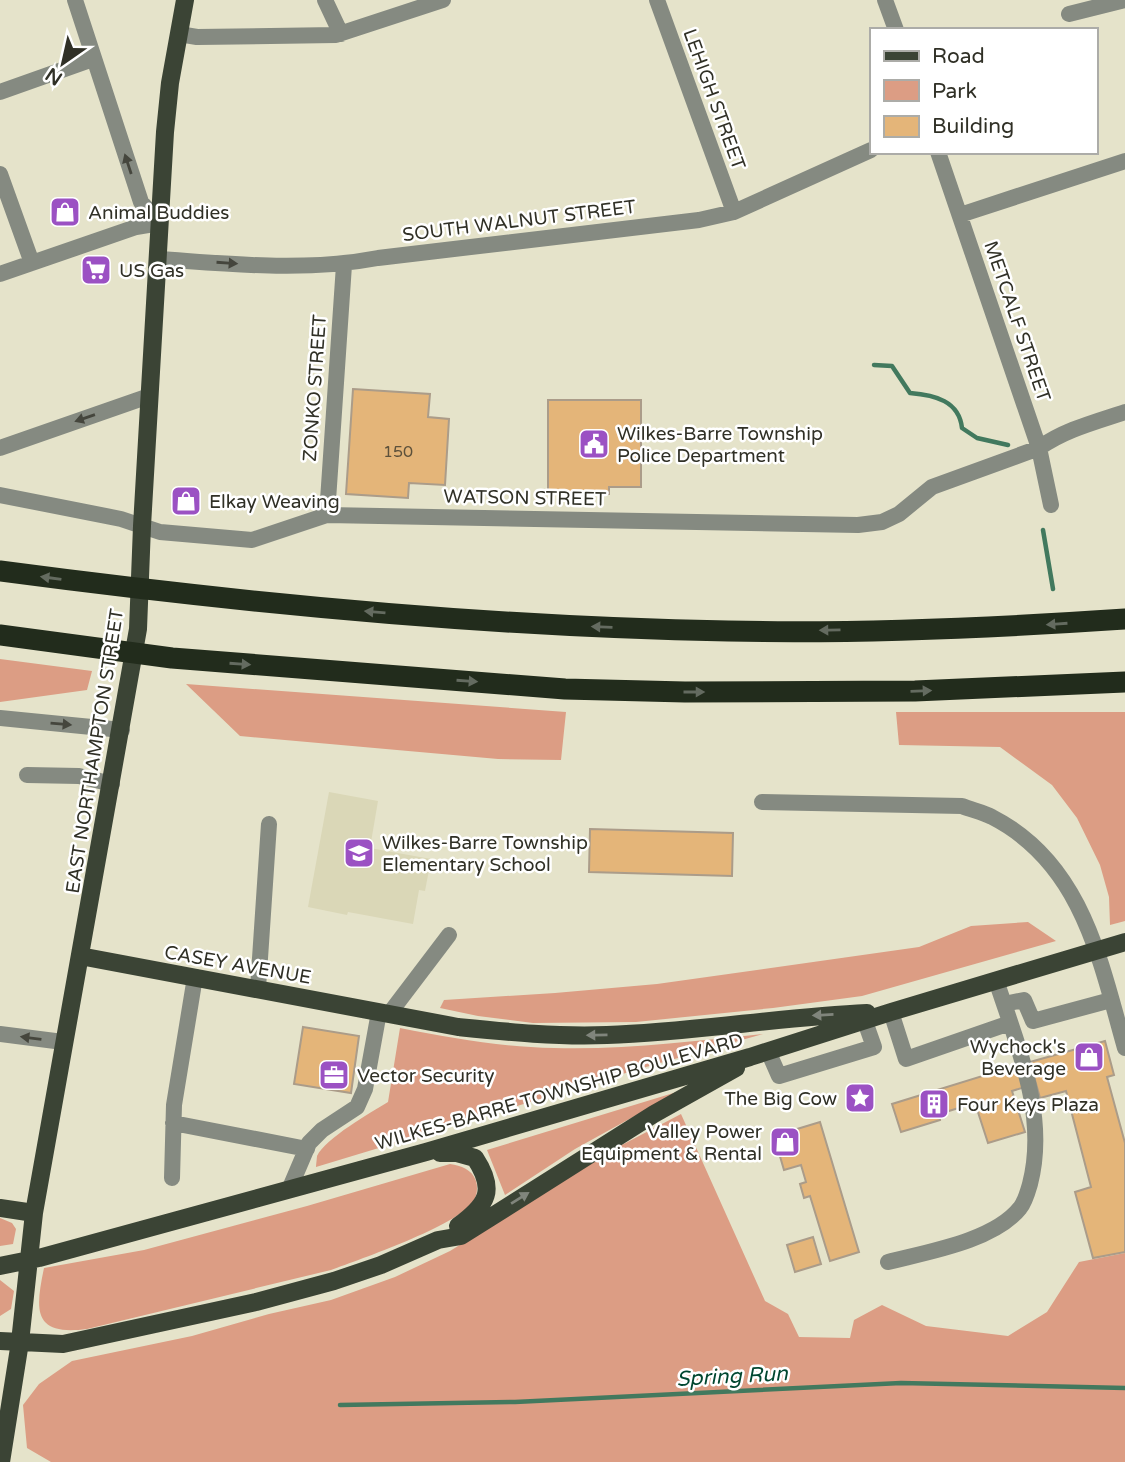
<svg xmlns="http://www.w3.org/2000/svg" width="1125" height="1462" font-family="'Varela Round',sans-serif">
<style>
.built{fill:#dad7b7}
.green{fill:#dc9d84}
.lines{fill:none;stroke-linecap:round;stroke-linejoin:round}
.stream{stroke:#42795e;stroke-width:4.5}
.building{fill:#e4b579;stroke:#ab9c89;stroke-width:2}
.minor{stroke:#858a81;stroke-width:16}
.major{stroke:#3b4435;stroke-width:18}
.highway{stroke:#222c1c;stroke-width:21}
.oneway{fill:#45463d}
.oneway2{fill:#646b60}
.oneway3{fill:#80857c}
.labels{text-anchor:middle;stroke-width:5;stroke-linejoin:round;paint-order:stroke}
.number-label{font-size:16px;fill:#5d513b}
.street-label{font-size:19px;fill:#303026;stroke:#fff}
.poi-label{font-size:19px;fill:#303026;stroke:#fff;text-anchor:start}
.water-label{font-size:21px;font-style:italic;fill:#014730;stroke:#fff}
</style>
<rect width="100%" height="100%" fill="#e5e3ca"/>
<path class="built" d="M329 792 378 801 370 848 431 859 425 891 419 890 413 924 348 912 347 915 308 907Z"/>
<path class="green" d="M0 659 92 671 87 690 0 702Z
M186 684 566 712 561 760 498 759 240 736Z
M896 712H1125V921L1110 925 1109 897 1100 865 1077 818 1052 785 1000 747 899 745Z
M1028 922 1056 941 862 996 773 1008 636 1022 533 1023 478 1016 440 1008 444 1000 555 993 657 984 919 947 971 926Z
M400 1028C451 1038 502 1047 554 1048 624 1050 694 1041 763 1034L639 1069 316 1167C316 1166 317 1157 317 1156 326 1138 370 1113 388 1102Z
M680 1091 575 1149 505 1195 487 1150Z
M681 1114 765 1301 788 1314 799 1337 850 1338 854 1320 882 1305 926 1326 1008 1336 1047 1312 1079 1262 1125 1253V1462H51L27 1448 23 1405 39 1384 72 1361 192 1336 269 1314 331 1300 395 1277 450 1251 618 1147Z
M450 1164C461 1166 472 1169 476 1181 478 1188 477 1196 473 1202 456 1226 361 1259 331 1270L87 1329C33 1336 35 1311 44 1268L144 1250 307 1206Z
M0 1218 12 1223 16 1229 13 1244 0 1246Z
M0 1280 14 1291 11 1309 0 1316Z"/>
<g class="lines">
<path class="stream" d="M874 365 892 366 910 393C935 395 959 401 962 428L977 438 1008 445
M1043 530 1053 589
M340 1405 515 1402 901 1383 1125 1388"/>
</g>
<path class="building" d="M353 389 430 394 428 417 449 419 445 485 409 483 408 498 346 494Z
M548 400H641V487H609V494H548Z
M590 829 733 833 732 876 589 872Z
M303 1027 359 1036 351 1093 294 1084Z
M1105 1041 1114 1075 1107 1077 1125 1143V1252L1093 1258 1075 1192 1091 1187 1066 1091 1040 1098 1030 1062Z
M1018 1065 1025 1087 1012 1091 1025 1132 988 1143 975 1103 939 1114 940 1120 901 1132 892 1104Z
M820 1122 859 1252 830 1261 810 1196 804 1198 800 1184 806 1182 801 1165 784 1170 774 1136Z
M813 1237 821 1264 795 1272 787 1245Z"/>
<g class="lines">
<path class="minor" d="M75 0 141 202 160 223
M325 0 341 34
M657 0 734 212
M885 0 896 30
M1069 14 1125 0
M179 34 197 37 336 35 443 0
M0 92 93 59
M938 152 1039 448 1051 505
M0 174 32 263
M960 215 1125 161
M159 259C233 264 305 272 378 258L699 220 734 212 871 150
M0 274 136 227 160 223
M0 448 149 396
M0 495 121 519 160 532 252 540 327 515 858 525 882 522 899 514 932 487 1039 448C1064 430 1095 422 1125 412
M327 515 344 265
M0 718 122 730
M27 775 79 776 112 784
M762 802 962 806C972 810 983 812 992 817 1082 863 1100 960 1125 1048
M258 988 269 824
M1004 1004 1024 1000 1033 1021 1111 1000
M891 1012 906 1059 1010 1023
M389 1014 449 935
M0 1034 63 1042
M768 1051 779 1076 874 1047 862 1013
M173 1123 307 1149
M172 1178 174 1105 195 977
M289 1190 309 1143 322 1130 357 1107 365 1089 379 1012
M888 1262C927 1252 994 1241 1020 1208 1025 1202 1028 1191 1030 1184 1048 1115 1017 1045 996 980"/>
<path class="major" d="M80 956 458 1027C508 1032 557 1037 607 1035 694 1032 780 1017 867 1013
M440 1153H457L475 1158C496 1190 488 1204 458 1226
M0 1208 34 1213
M0 1266 39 1258 426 1152 750 1057 891 1012 1125 942
M0 1341 63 1344 256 1302 334 1281 381 1265 438 1240 461 1236 654 1114 736 1068
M1 1462 20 1342 34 1213 138 629 142 526 165 132 170 83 185 0"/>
<path class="highway" d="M0 571C241 603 485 627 728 631 861 634 993 628 1125 619
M0 635 172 658 565 689 685 692 915 691 1125 682"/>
</g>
<defs><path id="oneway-solid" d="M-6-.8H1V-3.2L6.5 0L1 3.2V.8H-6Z" transform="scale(1.75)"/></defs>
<g class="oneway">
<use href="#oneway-solid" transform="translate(128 164) rotate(-108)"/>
<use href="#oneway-solid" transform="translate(227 263) rotate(4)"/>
<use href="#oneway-solid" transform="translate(85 418) rotate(161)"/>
<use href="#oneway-solid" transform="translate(61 724) rotate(5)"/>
<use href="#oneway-solid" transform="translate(31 1038) rotate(-173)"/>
</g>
<g class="oneway2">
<use href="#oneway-solid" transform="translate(51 578) rotate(-172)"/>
<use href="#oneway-solid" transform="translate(375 612) rotate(-175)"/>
<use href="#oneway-solid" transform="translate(1057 624) rotate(176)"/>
<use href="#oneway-solid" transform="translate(602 627) rotate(-178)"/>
<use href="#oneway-solid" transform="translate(830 630) rotate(179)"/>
<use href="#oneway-solid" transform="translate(240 664) rotate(4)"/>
<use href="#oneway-solid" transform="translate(467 681) rotate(4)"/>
<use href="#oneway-solid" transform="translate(921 691) rotate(-2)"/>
<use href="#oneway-solid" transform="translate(694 692)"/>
</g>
<g class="oneway3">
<use href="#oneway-solid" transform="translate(823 1015) rotate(177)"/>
<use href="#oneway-solid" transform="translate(597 1035) rotate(179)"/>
<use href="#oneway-solid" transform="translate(520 1198) rotate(-32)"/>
</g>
<defs>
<g id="shop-square" transform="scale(1.575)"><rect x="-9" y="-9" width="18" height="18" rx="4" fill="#9b51c3" stroke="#fff"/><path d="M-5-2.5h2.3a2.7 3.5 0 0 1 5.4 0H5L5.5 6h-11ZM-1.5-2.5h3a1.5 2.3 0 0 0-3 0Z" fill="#fff"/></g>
<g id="supermarket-square" transform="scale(1.575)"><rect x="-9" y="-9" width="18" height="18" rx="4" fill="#9b51c3" stroke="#fff"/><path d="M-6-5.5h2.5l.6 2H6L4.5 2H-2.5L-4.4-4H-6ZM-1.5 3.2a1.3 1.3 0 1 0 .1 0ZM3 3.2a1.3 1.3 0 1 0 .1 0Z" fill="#fff"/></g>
<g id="civic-square" transform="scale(1.575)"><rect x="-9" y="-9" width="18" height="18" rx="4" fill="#9b51c3" stroke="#fff"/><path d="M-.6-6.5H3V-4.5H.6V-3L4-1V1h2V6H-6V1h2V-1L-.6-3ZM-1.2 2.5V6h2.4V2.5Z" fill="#fff"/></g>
<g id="school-square" transform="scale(1.575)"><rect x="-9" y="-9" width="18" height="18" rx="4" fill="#9b51c3" stroke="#fff"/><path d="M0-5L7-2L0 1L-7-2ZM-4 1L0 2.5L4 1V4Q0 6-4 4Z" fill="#fff"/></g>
<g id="office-square" transform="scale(1.575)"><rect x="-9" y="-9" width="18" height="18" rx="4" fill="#9b51c3" stroke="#fff"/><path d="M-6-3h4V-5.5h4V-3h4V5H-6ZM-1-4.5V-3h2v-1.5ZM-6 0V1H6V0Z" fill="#fff"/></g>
<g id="sight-square" transform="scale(1.575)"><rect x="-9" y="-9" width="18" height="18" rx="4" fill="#9b51c3" stroke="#fff"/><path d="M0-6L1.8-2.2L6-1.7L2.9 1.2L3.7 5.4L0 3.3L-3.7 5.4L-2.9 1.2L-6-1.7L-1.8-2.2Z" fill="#fff"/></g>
<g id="building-square" transform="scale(1.575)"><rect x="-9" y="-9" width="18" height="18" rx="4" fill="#9b51c3" stroke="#fff"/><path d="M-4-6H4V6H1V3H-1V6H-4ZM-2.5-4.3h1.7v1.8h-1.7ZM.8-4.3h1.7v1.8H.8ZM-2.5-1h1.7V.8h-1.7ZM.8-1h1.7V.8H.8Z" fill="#fff"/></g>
</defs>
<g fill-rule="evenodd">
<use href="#shop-square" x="65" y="212"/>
<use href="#supermarket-square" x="96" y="270"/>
<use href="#civic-square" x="594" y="444"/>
<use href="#shop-square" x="186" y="501"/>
<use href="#school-square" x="359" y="853"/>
<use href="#shop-square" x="1089" y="1057"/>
<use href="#office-square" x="334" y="1075"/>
<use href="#sight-square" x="860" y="1098"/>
<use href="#building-square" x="934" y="1104"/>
<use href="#shop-square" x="785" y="1142"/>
</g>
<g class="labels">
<g class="number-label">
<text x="398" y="457">150</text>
</g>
<g class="street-label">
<text transform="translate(715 99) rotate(70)" y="7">LEHIGH STREET</text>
<text transform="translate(519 220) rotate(-7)" y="7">SOUTH WALNUT STREET</text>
<text transform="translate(1018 321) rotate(71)" y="7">METCALF STREET</text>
<text transform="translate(314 388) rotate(-86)" y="7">ZONKO STREET</text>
<text transform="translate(525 497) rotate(1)" y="7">WATSON STREET</text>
<text transform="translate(94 751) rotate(-81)" y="7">EAST NORTHAMPTON STREET</text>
<text transform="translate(238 964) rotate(10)" y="7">CASEY AVENUE</text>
<text transform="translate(559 1091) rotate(-16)" y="7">WILKES-BARRE TOWNSHIP BOULEVARD</text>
</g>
<g class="poi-label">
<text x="88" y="219">Animal Buddies</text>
<text x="119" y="277">US Gas</text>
<text x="617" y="440">Wilkes-Barre Township<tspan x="617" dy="22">Police Department</tspan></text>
<text x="209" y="508">Elkay Weaving</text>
<text x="382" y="849">Wilkes-Barre Township<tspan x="382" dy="22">Elementary School</tspan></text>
<text x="1066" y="1053" text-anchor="end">Wychock's<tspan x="1066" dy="22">Beverage</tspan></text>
<text x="357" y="1082">Vector Security</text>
<text x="837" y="1105" text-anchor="end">The Big Cow</text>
<text x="957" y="1111">Four Keys Plaza</text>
<text x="762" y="1138" text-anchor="end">Valley Power<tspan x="762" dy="22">Equipment &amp; Rental</tspan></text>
</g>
<g class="water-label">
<text transform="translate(732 1376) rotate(-3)" y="7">Spring Run</text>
</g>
</g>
<rect x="870" y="28" width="228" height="126" fill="#ffffff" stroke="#acaca8" stroke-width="2"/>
<rect x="884" y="51" width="35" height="10" fill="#3b4435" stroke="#acaca8" stroke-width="2"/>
<text x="932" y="63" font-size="21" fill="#303026">Road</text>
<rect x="884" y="80" width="35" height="21" fill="#dc9d84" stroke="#acaca8" stroke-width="2"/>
<text x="932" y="98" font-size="21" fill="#303026">Park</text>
<rect x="884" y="116" width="35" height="21" fill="#e4b579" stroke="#acaca8" stroke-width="2"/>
<text x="932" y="133" font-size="21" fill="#303026">Building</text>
<g transform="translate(63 63) rotate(214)" stroke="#ffffff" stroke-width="5" paint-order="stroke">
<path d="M0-5L12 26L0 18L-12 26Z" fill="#303026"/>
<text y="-10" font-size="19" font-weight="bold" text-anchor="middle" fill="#303026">N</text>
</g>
</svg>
